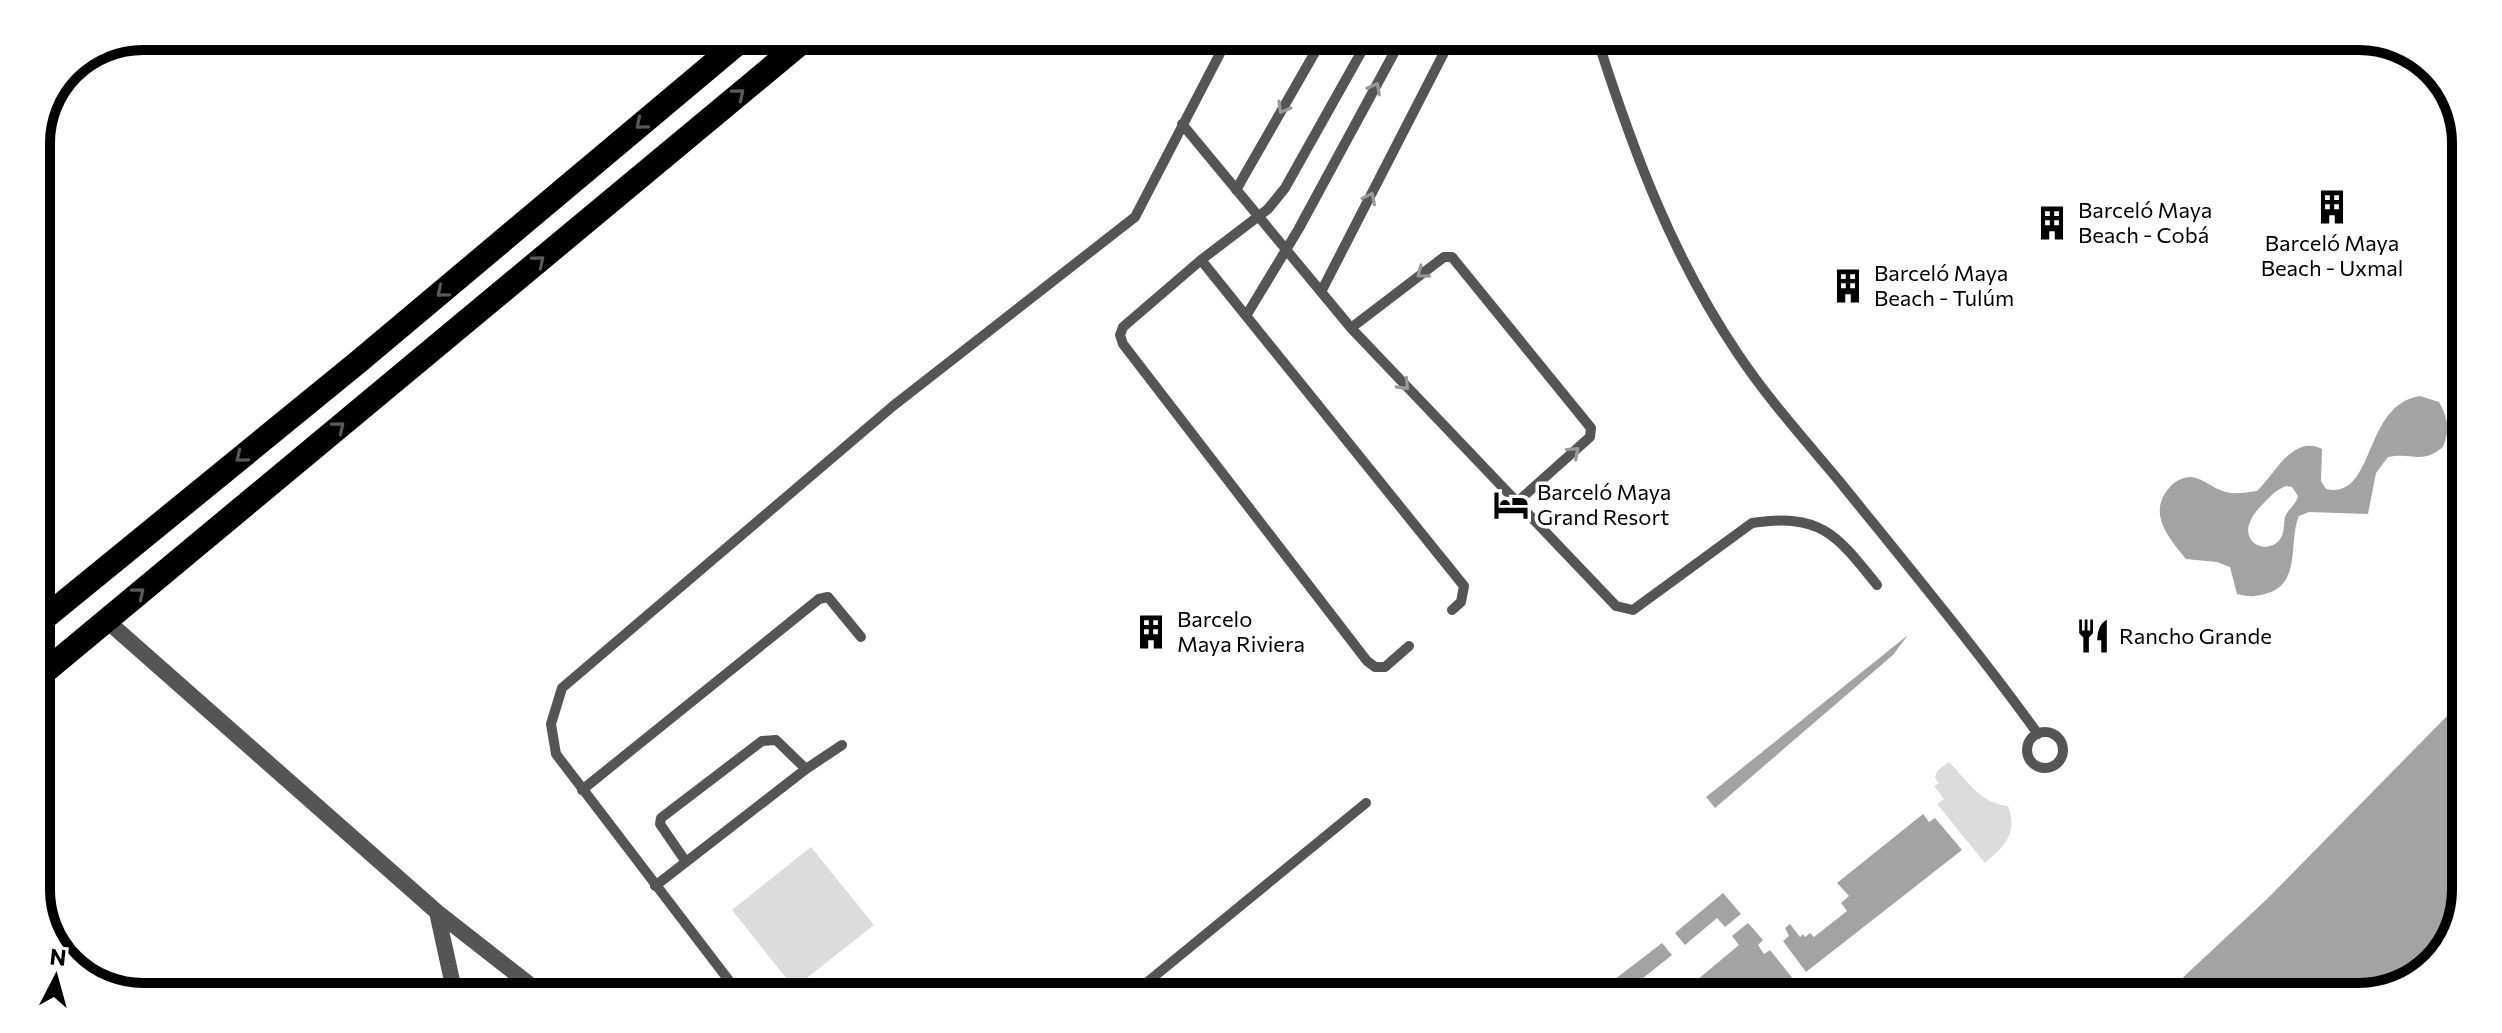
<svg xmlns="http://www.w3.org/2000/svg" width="2502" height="1033" font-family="Commissioner,sans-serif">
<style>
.green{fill:#dcdcdc}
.water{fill:#a3a3a3;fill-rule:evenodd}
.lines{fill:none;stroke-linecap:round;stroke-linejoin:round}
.lane{stroke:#555;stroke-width:10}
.street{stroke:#555;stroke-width:16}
.highway{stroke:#000;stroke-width:24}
.oneway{stroke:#999}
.oneway2{stroke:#595959}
.labels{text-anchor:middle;stroke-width:7;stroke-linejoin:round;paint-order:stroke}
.poi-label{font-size:22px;fill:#000;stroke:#fff;text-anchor:start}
.rim{fill:none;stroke:#000;stroke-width:10}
</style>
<rect width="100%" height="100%" fill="#fff"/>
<path class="green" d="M1949 762C1967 780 1979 803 2008 806 2018 833 2005 846 1985 863L1937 804 1944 799 1934 786 1939 783 1935 778 1937 771Z
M811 847 874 925 794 988 732 910Z"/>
<path class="water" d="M2420 396 2439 402C2448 418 2450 429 2443 447 2421 465 2412 452 2388 457L2376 473 2368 514 2309 512 2299 516C2288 541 2302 582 2268 593 2256 597 2249 597 2237 594L2230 567 2217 562 2186 559C2169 538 2147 514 2169 488 2175 481 2182 477 2191 477 2205 479 2213 489 2226 492 2236 495 2247 492 2257 491 2275 474 2293 434 2322 449L2321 481 2326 489C2376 500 2362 405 2420 396ZM2286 486 2292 487 2298 496C2296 505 2288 509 2285 517 2284 523 2284 531 2282 536 2270 560 2227 541 2261 506 2269 498 2275 490 2286 486Z
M1908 635 1893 655 1715 808 1706 797Z
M2460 706 2458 930 2419 979 2359 997 2163 996 2266 900 2450 713Z
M1923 814 1929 822 1935 818 1962 850 1806 972 1783 941 1789 936 1785 928 1790 924 1800 937 1803 934 1805 937 1810 933 1814 937 1847 911 1841 903 1849 896 1837 883Z
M1723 893 1741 914 1725 927 1717 918 1685 945 1675 933Z
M1748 923 1763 940 1758 945 1764 954 1770 950 1794 980 1777 995H1679L1739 945 1732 936Z
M1662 943 1672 955 1638 982 1647 993 1620 994 1610 983Z"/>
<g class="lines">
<path class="lane" d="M1598 41C1633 151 1673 258 1738 354 1768 399 1805 440 1840 482 1907 565 1975 647 2038 734
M1182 124 1351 328 1616 606 1633 610 1752 523C1821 513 1836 534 1877 585
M1236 190 1322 40
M1201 260 1268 209 1285 188 1368 40
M1321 292 1450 41
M1246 316 1298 230 1401 40
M1351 328 1444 257H1452L1591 428 1590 437 1516 503
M1409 646 1385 667H1375L1367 661 1123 344 1120 335 1123 327 1201 260 1464 586 1461 602 1452 610
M2027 750a18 18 0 1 1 36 0a18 18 0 1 1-36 0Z
M582 790 819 599 828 597 861 637
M686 862 660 824 661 818 762 741 776 740 806 769
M655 886 806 769 842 745
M737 991 556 754 551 724 562 688 893 406 1135 217 1227 40
M1134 993 1366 803"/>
<path class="street" d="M106 620 437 912 538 991
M437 912 454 990"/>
<path class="highway" d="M36 625 357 363 744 38
M36 679 807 38"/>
</g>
<defs><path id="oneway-chevron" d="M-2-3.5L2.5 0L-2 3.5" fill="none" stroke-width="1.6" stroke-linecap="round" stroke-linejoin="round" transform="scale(2)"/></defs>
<g class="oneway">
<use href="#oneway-chevron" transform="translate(1375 88) rotate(-62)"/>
<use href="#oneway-chevron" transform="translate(1283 108) rotate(120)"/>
<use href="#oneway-chevron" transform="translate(1370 198) rotate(-63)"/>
<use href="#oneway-chevron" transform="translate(1422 273) rotate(143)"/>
<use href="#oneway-chevron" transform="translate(1404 385) rotate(47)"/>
<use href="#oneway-chevron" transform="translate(1574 452) rotate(-42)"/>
</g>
<g class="oneway2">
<use href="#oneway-chevron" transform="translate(739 94) rotate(-40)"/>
<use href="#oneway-chevron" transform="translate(641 124) rotate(140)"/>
<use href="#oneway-chevron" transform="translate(539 261) rotate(-40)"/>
<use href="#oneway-chevron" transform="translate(442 292) rotate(140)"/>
<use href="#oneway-chevron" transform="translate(339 427) rotate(-40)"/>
<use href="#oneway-chevron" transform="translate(241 457) rotate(141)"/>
<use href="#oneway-chevron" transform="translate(139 593) rotate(-40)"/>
</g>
<defs>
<g id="building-bare" transform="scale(2.76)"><path d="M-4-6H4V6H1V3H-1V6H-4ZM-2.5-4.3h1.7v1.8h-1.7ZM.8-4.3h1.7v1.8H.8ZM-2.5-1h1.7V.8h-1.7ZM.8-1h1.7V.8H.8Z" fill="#000" stroke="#fff" stroke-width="2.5" paint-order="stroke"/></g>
<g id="hotel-bare" transform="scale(2.76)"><path d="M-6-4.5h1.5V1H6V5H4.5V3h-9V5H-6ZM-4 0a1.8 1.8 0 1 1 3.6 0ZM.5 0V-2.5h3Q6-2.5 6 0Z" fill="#000" stroke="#fff" stroke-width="2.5" paint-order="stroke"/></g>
<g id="restaurant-bare" transform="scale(2.76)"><path d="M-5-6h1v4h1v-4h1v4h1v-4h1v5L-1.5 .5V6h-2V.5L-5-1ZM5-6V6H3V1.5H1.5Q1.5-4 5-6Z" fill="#000" stroke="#fff" stroke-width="2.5" paint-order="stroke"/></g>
</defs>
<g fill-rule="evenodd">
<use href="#building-bare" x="2332" y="207"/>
<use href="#building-bare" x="2052" y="223"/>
<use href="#building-bare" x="1848" y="286"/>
<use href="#hotel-bare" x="1511" y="505"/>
<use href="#building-bare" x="1151" y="632"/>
<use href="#restaurant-bare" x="2093" y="636"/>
</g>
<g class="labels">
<g class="poi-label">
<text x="2078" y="218">Barceló Maya<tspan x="2078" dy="25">Beach - Cobá</tspan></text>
<text x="2332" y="251" text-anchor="middle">Barceló Maya<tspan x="2332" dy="25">Beach - Uxmal</tspan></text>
<text x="1874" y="281">Barceló Maya<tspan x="1874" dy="25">Beach - Tulúm</tspan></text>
<text x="1537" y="500">Barceló Maya<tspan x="1537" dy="25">Grand Resort</tspan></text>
<text x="1177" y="627">Barcelo<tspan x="1177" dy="25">Maya Riviera</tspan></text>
<text x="2119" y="644">Rancho Grande</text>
</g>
</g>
<path d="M0 0H2502V1033H0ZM143 50H2359A93 93 0 0 1 2452 143V890A93 93 0 0 1 2359 983H143A93 93 0 0 1 50 890V143A93 93 0 0 1 143 50Z" fill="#fff" fill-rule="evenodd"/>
<path class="rim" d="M143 50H2359A93 93 0 0 1 2452 143V890A93 93 0 0 1 2359 983H143A93 93 0 0 1 50 890V143A93 93 0 0 1 143 50Z"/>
<g transform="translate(56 977) rotate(6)" stroke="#ffffff" stroke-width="6" paint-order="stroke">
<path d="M0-6L14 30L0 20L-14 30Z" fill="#000000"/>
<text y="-12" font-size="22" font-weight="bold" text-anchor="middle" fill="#000000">N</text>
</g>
</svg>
